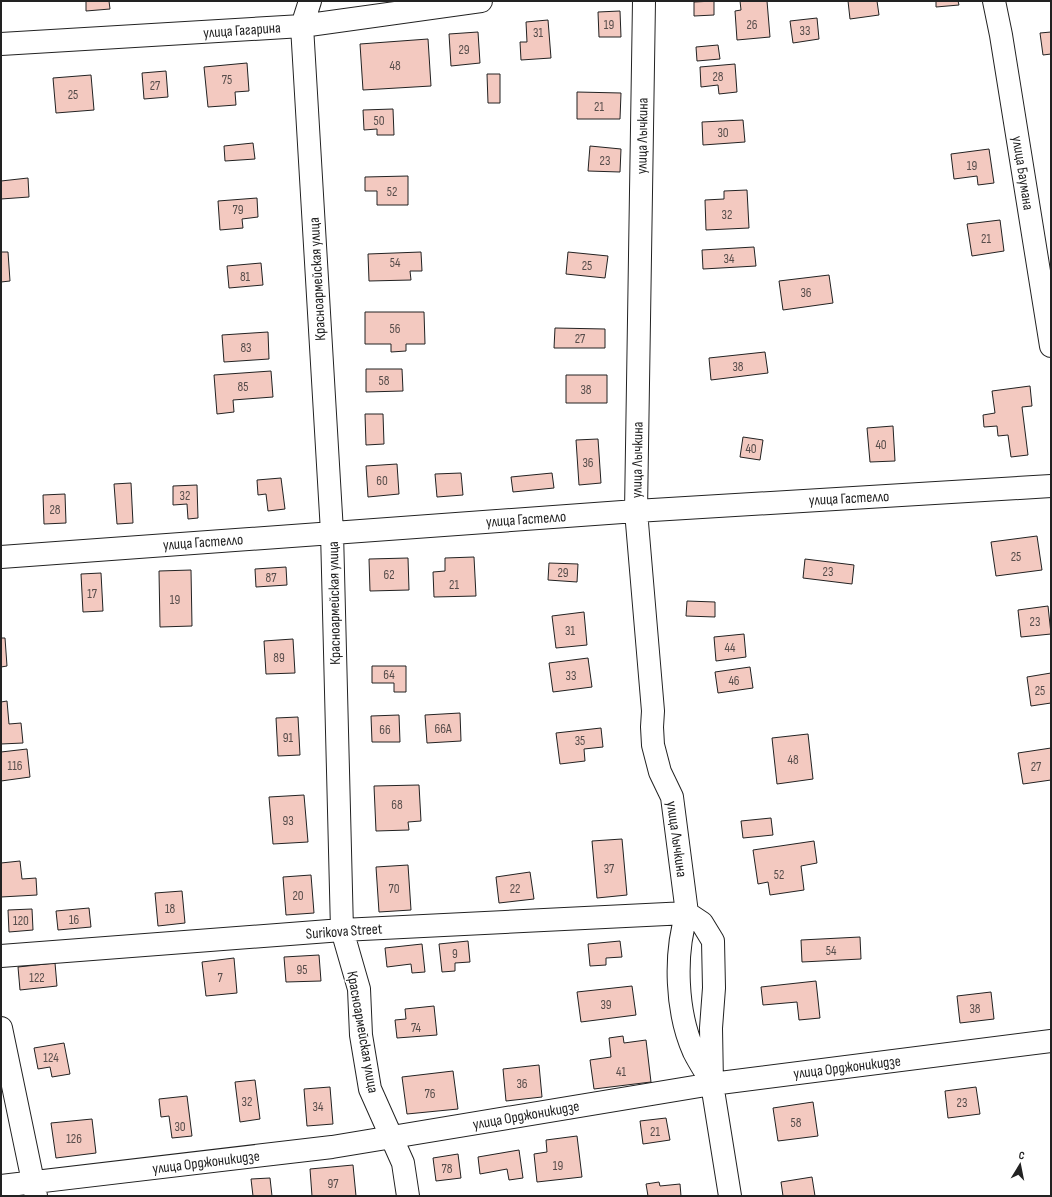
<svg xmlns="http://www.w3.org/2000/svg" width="1052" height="1197" font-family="'Sofia Sans Condensed',sans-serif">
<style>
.building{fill:#f3c9c0;stroke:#222}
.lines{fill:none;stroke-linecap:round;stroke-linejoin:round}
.minor-casing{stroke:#222;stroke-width:24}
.minor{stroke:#fff;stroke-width:22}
.labels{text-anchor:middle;stroke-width:3;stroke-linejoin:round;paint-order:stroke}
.number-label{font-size:13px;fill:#564c4a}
.street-label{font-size:15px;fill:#222;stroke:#fff}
</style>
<rect width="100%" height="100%" fill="#fff"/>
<path class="building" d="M86 1H109L110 9 86 11Z
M714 1V15L694 16V2Z
M740 1H767L770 37 737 40 735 11 741 10Z
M848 1H877L879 15 850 19Z
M936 1H958L959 5 936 7Z
M620 11 621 37H599L598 12Z
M817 18 819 39 793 43 790 21Z
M548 20 551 58 521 60 520 42H527L526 22Z
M478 32 480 63 451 66 449 34Z
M1051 32V54L1043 55 1040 33Z
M428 39 431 86 363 90 360 44Z
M718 45 720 59 697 61 696 47Z
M247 63 249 91 235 92 236 105 208 107 204 67Z
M735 64 737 92 719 94 718 85 701 87 700 67Z
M166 71 168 97 144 99 142 73Z
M487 74H500V103H488Z
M91 75 94 110 56 113 53 78Z
M577 92 621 93 620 119H577Z
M393 109 394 135H377V129L364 130 363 110Z
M743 120 745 142 703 145 702 122Z
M253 143 255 159 225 161 224 146Z
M590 146 621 149 620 172 588 171Z
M989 149 994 183 978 185 977 176 954 179 951 154Z
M408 176V205H377V191H365V177Z
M28 178 29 197 1 199V181Z
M747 190 749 228 706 230 705 200 724 199V191Z
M257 198 258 217 242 219 243 228 220 230 218 201Z
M1000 220 1004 251 972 256 967 224Z
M754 247 756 266 703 269 702 250Z
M1 252H8L10 281 1 282Z
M421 252 422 271H410L411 280 369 281 368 254Z
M568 252 608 256 605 278 566 274Z
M261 263 263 285 229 288 227 266Z
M829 275 833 303 783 310 779 281Z
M365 312H424L425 344H406V351L391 352V344H365Z
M555 328 605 329V348H554Z
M268 332 269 359 224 362 222 335Z
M765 352 768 373 711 380 709 358Z
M366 369H402L403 391 366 392Z
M271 371 273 397 233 400 234 412 217 414 214 375Z
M566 375H607V403H566Z
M1030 386 1032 406 1022 407 1028 455 1011 457 1008 435 998 436 997 426 984 427 983 415 995 413 992 391Z
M365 414H383L384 444 366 445Z
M893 426 895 461 870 462 867 428Z
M743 437 763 440 760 460 740 457Z
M598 439 601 483 579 485 576 440Z
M397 464 399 494 368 497 366 466Z
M461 473 463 495 437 497 435 474Z
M552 473 554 488 513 492 511 477Z
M281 478 285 509 268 511 266 494 258 495 257 480Z
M131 483 133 523 117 524 114 484Z
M197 485 198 518 188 519 187 504 173 505V486Z
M65 494 66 523 44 524 43 495Z
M1037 536 1042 570 996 576 991 542Z
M474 557 476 596 434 597 433 572 445 571V558Z
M408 558 409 590 370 591 369 559Z
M805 559 854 565 852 584 803 578Z
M549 563 578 564 577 582 548 580Z
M286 567 287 585 256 587 255 569Z
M191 570 192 626 160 627 159 571Z
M101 573 103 611 83 612 81 574Z
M687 601 715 602V617L686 616Z
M1048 606 1051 634 1021 637 1018 610Z
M584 612 587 645 556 648 552 616Z
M744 634 746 657 716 661 714 637Z
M1 638H5L7 666 1 667Z
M293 639 295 673 266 674 264 641Z
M588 658 592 687 553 692 549 663Z
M372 666H406V692H394V683H372Z
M750 667 753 688 718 693 715 672Z
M1051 673V703L1031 706 1027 677Z
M7 701 9 724 21 723 23 743 1 744V702Z
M460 713 461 741 427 743 425 715Z
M399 715 400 742H372L371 716Z
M298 717 300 755 278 756 276 718Z
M601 728 603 747 584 749 585 761 560 764 556 733Z
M808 734 813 779 777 784 772 738Z
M1051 748V780L1023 784 1018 753Z
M27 749 30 777 1 781V752Z
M419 785 421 821 408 822 409 830 376 831 374 786Z
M304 795 308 842 273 844 269 797Z
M771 818 773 835 743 838 741 821Z
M622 839 627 895 597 898 592 841Z
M814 841 817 863 801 866 804 890 770 895 768 882 758 884 753 850Z
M20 861 22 879 36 878 37 895 1 897V863Z
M408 865 411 910 379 912 376 867Z
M530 872 534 899 499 903 496 877Z
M311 875 314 913 286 915 283 877Z
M182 891 185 923 158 926 155 893Z
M89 908 91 927 58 930 56 911Z
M32 909 33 930 9 932 8 910Z
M860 937 861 959 802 962 801 940Z
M468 941 470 962 455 963V971L442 972 439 944Z
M620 941 622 957 606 958V965L590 966 588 944Z
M422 944 425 972 412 973 411 964 387 967 385 948Z
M319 955 321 981 286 982 284 957Z
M234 958 237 993 206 996 202 962Z
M55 963 57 986 20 990 18 967Z
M816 981 820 1018 799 1020 797 1002 763 1005 761 987Z
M632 986 636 1015 581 1022 577 992Z
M991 992 994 1019 960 1023 957 996Z
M434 1006 437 1035 397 1038 395 1020 406 1019 405 1009Z
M623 1036 624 1043 646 1040 651 1082 594 1089 590 1060 611 1057 609 1038Z
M64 1043 70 1074 52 1077 50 1067 38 1069 34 1048Z
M539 1065 542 1097 506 1101 503 1069Z
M453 1071 458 1109 407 1114 402 1077Z
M255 1080 260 1119 240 1122 235 1082Z
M330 1087 333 1124 307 1126 304 1089Z
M976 1087 980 1114 948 1118 945 1091Z
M187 1096 192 1136 172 1138 169 1116 161 1117 159 1099Z
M813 1102 818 1136 778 1141 773 1108Z
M666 1118 670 1140 643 1144 640 1121Z
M92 1119 96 1153 56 1158 51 1123Z
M577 1136 582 1177 537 1182 534 1154 547 1152 546 1140Z
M519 1150 523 1178 509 1180 507 1169 480 1174 478 1157Z
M458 1154 461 1178 436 1181 433 1158Z
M353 1165 356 1196H312L310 1169Z
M812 1177 815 1196H783L781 1182Z
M270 1178 272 1196H253L251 1179Z
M659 1182 660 1186 680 1184 681 1196H648L646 1184Z"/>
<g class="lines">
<g class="minor-casing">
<path id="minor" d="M310 1 302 26 332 532 342 930 359 989 361 1035 370 1089 403 1163 408 1196
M644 1 636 511 653 711 652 727 653 745 660 772 672 797 687 913 702 923 713 941 714 988 711 1028 712 1084 730 1196
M994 1 1001 35 1051 346
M1 44 302 26 481 1
M1 557 636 511 1051 486
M1 956 342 930 687 913C674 954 676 1012 694 1052 699 1062 705 1071 711 1081
M1 1028 36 1196
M1 1186 332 1147 712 1084 1051 1041"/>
</g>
<use href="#minor" class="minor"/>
</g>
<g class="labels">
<g class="number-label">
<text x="609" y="29">19</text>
<text x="752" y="29">26</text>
<text x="805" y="35">33</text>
<text x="538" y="37">31</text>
<text x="464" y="54">29</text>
<text x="395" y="70">48</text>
<text x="718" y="81">28</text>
<text x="227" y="84">75</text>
<text x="155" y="90">27</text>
<text x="73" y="99">25</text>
<text x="599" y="111">21</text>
<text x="379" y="125">50</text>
<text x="723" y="137">30</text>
<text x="605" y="165">23</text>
<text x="972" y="170">19</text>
<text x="392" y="196">52</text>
<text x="238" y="214">79</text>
<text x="727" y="219">32</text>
<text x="986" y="243">21</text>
<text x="729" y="263">34</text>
<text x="395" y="267">54</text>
<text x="587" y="270">25</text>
<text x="245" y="281">81</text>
<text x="806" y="297">36</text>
<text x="395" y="333">56</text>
<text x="580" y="343">27</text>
<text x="246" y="352">83</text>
<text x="738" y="371">38</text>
<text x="384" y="385">58</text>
<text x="243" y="391">85</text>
<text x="586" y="394">38</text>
<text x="881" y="449">40</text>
<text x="751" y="453">40</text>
<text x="588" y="467">36</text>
<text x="382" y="485">60</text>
<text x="185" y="500">32</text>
<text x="55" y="514">28</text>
<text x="1016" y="561">25</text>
<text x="828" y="576">23</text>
<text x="563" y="577">29</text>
<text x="389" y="579">62</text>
<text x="271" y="582">87</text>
<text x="454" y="589">21</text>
<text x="92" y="598">17</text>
<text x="175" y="604">19</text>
<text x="1035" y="626">23</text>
<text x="570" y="635">31</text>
<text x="730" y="652">44</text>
<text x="279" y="662">89</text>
<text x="389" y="679">64</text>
<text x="571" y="680">33</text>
<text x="734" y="685">46</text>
<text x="1040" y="695">25</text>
<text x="443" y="733">66А</text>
<text x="385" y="734">66</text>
<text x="288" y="742">91</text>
<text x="580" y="745">35</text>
<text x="793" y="764">48</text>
<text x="15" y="770">116</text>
<text x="1036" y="771">27</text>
<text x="397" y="809">68</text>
<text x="288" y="825">93</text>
<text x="609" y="873">37</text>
<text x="779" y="879">52</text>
<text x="394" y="893">70</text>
<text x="515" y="893">22</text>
<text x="298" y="900">20</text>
<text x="170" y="913">18</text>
<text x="74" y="924">16</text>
<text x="21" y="925">120</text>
<text x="831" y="955">54</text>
<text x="455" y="958">9</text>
<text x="302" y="974">95</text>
<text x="37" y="982">122</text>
<text x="220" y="982">7</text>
<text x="606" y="1009">39</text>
<text x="975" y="1013">38</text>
<text x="416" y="1032">74</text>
<text x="51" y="1062">124</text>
<text x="621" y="1076">41</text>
<text x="522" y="1088">36</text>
<text x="430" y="1098">76</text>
<text x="247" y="1106">32</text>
<text x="962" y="1107">23</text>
<text x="318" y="1111">34</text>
<text x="796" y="1127">58</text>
<text x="180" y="1131">30</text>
<text x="655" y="1136">21</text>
<text x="74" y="1143">126</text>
<text x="558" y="1170">19</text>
<text x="447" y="1173">78</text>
<text x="333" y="1188">97</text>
</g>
<g class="street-label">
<text transform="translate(242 30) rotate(-4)" y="5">улица Гагарина</text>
<text transform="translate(642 136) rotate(-89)" y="5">улица Лычкина</text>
<text transform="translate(1023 173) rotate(81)" y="5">улица Баумана</text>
<text transform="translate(317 279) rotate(-93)" y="5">Красноармейская улица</text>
<text transform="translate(637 460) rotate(-89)" y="5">улица Лычкина</text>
<text transform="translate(849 498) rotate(-3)" y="5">улица Гастелло</text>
<text transform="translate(526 519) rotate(-4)" y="5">улица Гастелло</text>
<text transform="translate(203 542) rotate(-4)" y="5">улица Гастелло</text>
<text transform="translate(334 603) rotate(-91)" y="5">Красноармейская улица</text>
<text transform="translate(677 839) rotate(82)" y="5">улица Лычкина</text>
<text transform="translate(344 931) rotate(-4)" y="5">Surikova Street</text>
<text transform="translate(363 1032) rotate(80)" y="5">Красноармейская улица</text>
<text transform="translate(847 1067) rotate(-7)" y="5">улица Орджоникидзе</text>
<text transform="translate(526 1115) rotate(-10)" y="5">улица Орджоникидзе</text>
<text transform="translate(206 1162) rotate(-7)" y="5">улица Орджоникидзе</text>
</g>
</g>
<rect width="1052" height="1197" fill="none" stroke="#222222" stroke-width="4"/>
<g transform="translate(1020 1165) rotate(10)" stroke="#ffffff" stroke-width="3" paint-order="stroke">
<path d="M0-3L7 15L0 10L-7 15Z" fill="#222222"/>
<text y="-6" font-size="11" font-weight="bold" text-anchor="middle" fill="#222222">С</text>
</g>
</svg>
